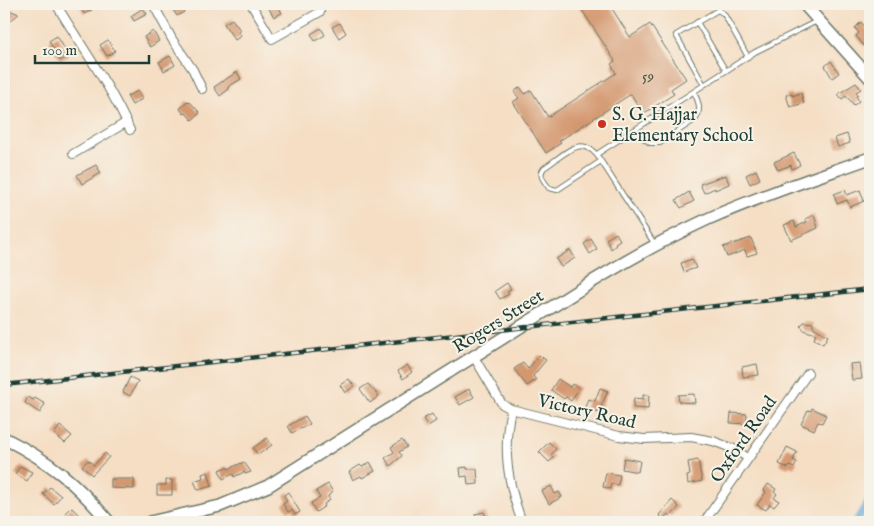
<svg xmlns="http://www.w3.org/2000/svg" width="874" height="526" font-family="'IM FELL English',serif">
<style>
.lines{fill:none;stroke-linecap:round;stroke-linejoin:round}
.canal{stroke:#63a9d9;stroke-width:8}
.building{fill:#d4986f}
.lane-casing{stroke:#6a7566;stroke-width:6}
.street-casing{stroke:#6a7566;stroke-width:10}
.secondary-casing{stroke:#6a7566;stroke-width:14}
.lane{stroke:#fff;stroke-width:4}
.street{stroke:#fff;stroke-width:8}
.secondary{stroke:#fff;stroke-width:11}
.rail-casing{stroke:#1f3d34;stroke-width:4.5}
.rail{stroke:#f7f3e8;stroke-width:2.5;stroke-dasharray:8;stroke-linecap:butt}
.poi-dot{fill:#c8321e;stroke:#f7f3e8;stroke-width:2}
.labels{text-anchor:middle;stroke-width:4;stroke-linejoin:round;paint-order:stroke}
.number-label{font-size:15px;fill:#4c5443}
.poi-label{font-size:18px;fill:#1f3d34;stroke:#f7f3e8;text-anchor:start}
.street-label{font-size:18px;fill:#1f3d34;stroke:#f7f3e8}
</style>
<rect width="100%" height="100%" fill="#f7f3e8"/>
<filter id="ink" filterUnits="userSpaceOnUse"><feTurbulence type="fractalNoise" baseFrequency=".02" numOctaves="2"/><feDisplacementMap in="SourceGraphic" scale="10" xChannelSelector="R" yChannelSelector="G"/><feConvolveMatrix kernelMatrix="1 2 1 2 8 2 1 2 1" color-interpolation-filters="sRGB"/></filter>
<filter id="wash" filterUnits="userSpaceOnUse"><feTurbulence type="fractalNoise" baseFrequency=".0096" numOctaves="4" result="noise"/><feDisplacementMap in="SourceGraphic" scale="20" xChannelSelector="R" yChannelSelector="G"/><feGaussianBlur stdDeviation="1.12" result="paint"/><feColorMatrix in="noise" values="0 0 0 0 0 0 0 0 0 0 0 0 0 0 0 0 0 1.4 0 .05"/><feComposite in="paint" operator="in"/></filter>
<g filter="url(#wash)">
<rect width="100%" height="100%" fill="#f5dec4"/>
<g class="lines">
<path class="canal" d="M856 522 870 499"/>
</g>
<g id="blocks">
<path class="building" d="M79 4H91L93 9 84 14Z
M169 4H179L184 12 177 16Z
M274 4H277L282 13 274 17 268 7Z
M578 4H609L630 37 650 24 686 79 671 89 674 94 643 114 631 94 559 141 561 143 546 153 513 102 519 98 514 92 520 87 525 94 531 90 548 117 616 73 611 64 615 61Z
M4 8 19 14 10 21 4 13Z
M143 8 147 14 134 21 131 16Z
M232 19 240 30 238 31 241 36 235 40 224 24Z
M861 22 870 33V41L864 46 856 36 859 33 855 28Z
M340 23 346 33 339 38 332 27Z
M321 28 325 35 315 41 311 34Z
M153 31 159 41 150 47 144 37Z
M57 36 69 56 60 61 49 41Z
M108 40 115 51 107 56 100 45Z
M170 56 175 65 164 71 159 62Z
M831 61 839 73 832 78 825 66Z
M237 72 241 79 228 87 229 89 220 96 214 87Z
M856 83 861 89 856 92 858 95 856 96 859 101 854 105 846 96 842 99 838 94Z
M138 91 142 99 132 105 127 96Z
M801 93 804 103 790 107 786 95 792 94V96Z
M187 101 189 103 190 102 200 113 192 120 186 113 184 114 180 109Z
M847 134 850 143 838 147 835 138Z
M794 153 800 165 792 169 791 165 778 170 774 162Z
M96 165 101 173 82 184 77 175Z
M756 170 760 179 750 184 746 175Z
M726 175 729 184 715 190V188L704 193 700 184Z
M845 190 847 195 860 190 864 201 850 207 847 200 837 204 834 194Z
M689 192 694 201 681 208 676 200Z
M814 215 818 228 791 240 784 225 794 221 796 227 807 222 805 219Z
M616 233 620 240 615 243 616 245 611 249 606 239Z
M751 238 757 253 747 256 745 250 727 257 723 247Z
M591 239 597 249 590 254 584 244Z
M570 250 575 258 561 267 556 259Z
M692 259 696 268 684 272 681 263Z
M507 283 511 289 507 292 509 294 500 299 495 291Z
M804 322 813 323V327L828 336 823 344 814 339 816 334 803 330V328L800 326Z
M539 355 546 360 533 376 536 380 527 386 514 369 523 363 528 369Z
M860 363 862 379 852 380 850 364Z
M757 364 759 375 743 377 742 367Z
M407 365 412 372 403 379 398 371Z
M130 377 138 381 130 396 123 392Z
M349 379 354 386 345 393 340 385Z
M558 379 570 387 572 384 579 388 571 401 566 397 564 399 551 390Z
M368 384 379 396 370 403 360 389Z
M600 388 608 391 598 413 585 407 588 399 595 401Z
M469 389 474 397 460 405 455 397Z
M694 394 695 403 679 402 678 395Z
M643 395H649L648 409 633 408 634 398 643 399Z
M28 397 33 400 35 398 45 404 40 413 25 403Z
M812 408 826 415 822 423 818 422 814 430 801 424 808 410 811 411Z
M731 413 747 414 746 424 730 423Z
M432 414 436 421 428 426 423 419Z
M305 416 310 424 292 433 288 426Z
M60 426 72 436 65 443 54 434Z
M267 438 272 445 258 455 253 448Z
M402 440 407 447 399 452 402 456 390 466 385 458 394 452 391 447Z
M549 442 556 449 551 455 554 458 549 462 539 452Z
M787 447 797 452 793 460 797 462 794 468 790 466 788 468 779 464Z
M105 453 109 457 92 475 82 466 88 460 94 465Z
M624 458 640 461 638 472 622 469Z
M698 460 702 481 688 484 687 476 690 475 688 462Z
M244 462 251 472 245 474 244 472 234 477 233 474 223 479 219 470 227 467 228 469Z
M370 462 375 471 362 478 361 476 353 480 349 472 360 465 362 467Z
M20 466 32 472 27 481 15 474Z
M467 467V469H477L478 484 468 485 467 476 461 477 460 468Z
M208 472 212 486 198 490 194 481 203 478 202 474Z
M606 473 620 475 618 485 611 484 610 489 603 487Z
M111 479H134V489L111 488Z
M166 480H172V495H157V485H166Z
M328 484 333 492 328 496 330 500 324 504 325 506 316 512 311 503 320 498 316 491Z
M768 484 776 489 774 492 777 494 774 498 779 501 774 507 770 504 766 510 757 505 766 492 764 490Z
M551 486 555 494 559 492 562 497 549 504 542 491Z
M50 487 61 496 54 504 43 494Z
M288 492 300 512 295 515 292 510 288 512 283 504 287 501 284 495Z
M672 500 679 507 671 516 668 514 663 519 659 515Z
M71 507 86 522H72L64 514Z
M484 512 488 522H477L475 514Z"/>
</g>
</g>
<g filter="url(#ink)">
<use href="#blocks" fill-opacity="0" stroke="#6a7566" stroke-width="1"/>
<g class="lines">
<g class="lane-casing">
<path id="lane" d="M697 22 726 71
M704 85 676 35 718 10 724 14 748 57
M636 129 642 137 650 143H660L696 119C702 109 698 101 694 92
M597 154 755 52 817 21
M601 161 557 190 549 188C544 181 538 175 544 168 566 154 582 131 601 161L654 243"/>
</g>
<g class="street-casing">
<path id="street" d="M56 4C81 46 110 85 130 130
M153 4 172 39 193 70 202 89
M251 4 272 39 320 12
M73 154 127 122
M474 357 499 399 502 404 511 409 619 436 644 439 691 437 713 441 734 449 748 458
M511 409C502 449 508 485 522 522
M704 522 808 373"/>
</g>
<g class="secondary-casing">
<path id="secondary" d="M804 4 870 78
M4 438C51 462 75 482 109 522
M150 522 220 506 268 486 590 283C629 259 669 237 710 218 762 195 817 177 870 158"/>
</g>
<use href="#lane" class="lane"/>
<use href="#street" class="street"/>
<use href="#secondary" class="secondary"/>
<g class="rail-casing">
<path id="rail" d="M4 385 870 289"/>
</g>
<use href="#rail" class="rail"/>
</g>
</g>
<circle class="poi-dot" cx="602" cy="124" r="5"/>
<g class="labels">
<g class="number-label">
<text x="648" y="81">59</text>
</g>
<g class="poi-label">
<text x="612" y="120">S. G. Hajjar<tspan x="612" dy="21">Elementary School</tspan></text>
</g>
<g class="street-label">
<text transform="translate(498 321) rotate(-32)" y="6">Rogers Street</text>
<text transform="translate(587 411) rotate(13)" y="6">Victory Road</text>
<text transform="translate(743 439) rotate(-55)" y="6">Oxford Road</text>
</g>
</g>
<rect width="874" height="526" fill="none" stroke="#f7f3e8" stroke-width="20"/>
<path d="M35 55v8h114v-8" fill="none" stroke="#1f3d34" stroke-width="2.5"/>
<text x="42" y="55" font-size="15" fill="#1f3d34" stroke="#f7f3e8" stroke-width="4" paint-order="stroke">100 m</text>
</svg>
